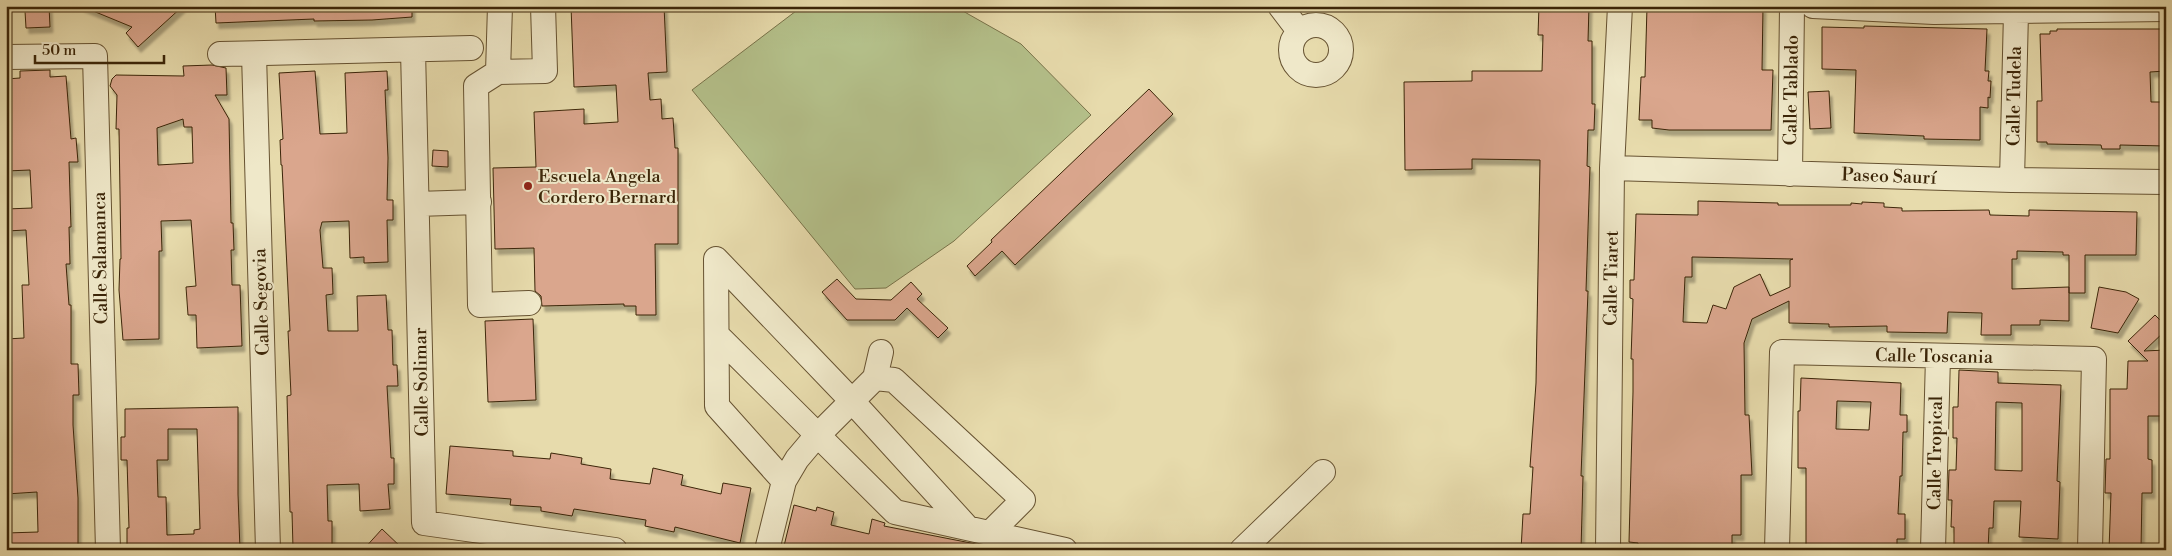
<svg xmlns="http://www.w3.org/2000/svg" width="2172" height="556" font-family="'Libre Bodoni',serif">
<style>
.green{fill:#b4c08a;stroke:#787249}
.building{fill:#daa68d;stroke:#3b2508;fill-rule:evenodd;filter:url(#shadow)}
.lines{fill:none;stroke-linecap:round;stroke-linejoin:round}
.minor-casing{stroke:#665231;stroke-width:26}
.minor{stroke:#efe8c9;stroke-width:24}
.poi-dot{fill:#8f2418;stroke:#efe8c9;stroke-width:2}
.labels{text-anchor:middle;stroke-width:4;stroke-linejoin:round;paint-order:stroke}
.street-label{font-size:18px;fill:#3b2508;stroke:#efe8c9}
.poi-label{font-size:18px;fill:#3b2508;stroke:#efe8c9;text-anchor:start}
</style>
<defs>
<filter id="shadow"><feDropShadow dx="3" dy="5.5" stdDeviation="1" flood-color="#0004"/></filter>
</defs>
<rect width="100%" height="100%" fill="#e7dbac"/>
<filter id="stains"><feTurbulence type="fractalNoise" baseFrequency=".004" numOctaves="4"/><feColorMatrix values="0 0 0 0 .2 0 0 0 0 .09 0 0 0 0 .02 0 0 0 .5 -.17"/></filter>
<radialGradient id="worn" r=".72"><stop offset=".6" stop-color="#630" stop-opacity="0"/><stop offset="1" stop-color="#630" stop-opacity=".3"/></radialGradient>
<path class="green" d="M815 6H954L1021 44 1091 115 954 241 886 288 855 289 692 90 796 11Z"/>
<path class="building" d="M30 6H49L50 27 26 28 25 11H30Z
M81 6H183L138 47 126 33 132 27Z
M215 6H412V17L372 20 314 21V19L216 23Z
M571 6H664L667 72 648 73 650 100 661 99 662 119 673 118 675 148H678V244H655L656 315H636V306H624V304L542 306 541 296 535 291 534 248 495 249 493 168 536 167 534 112 584 109V124L618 122 616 85 574 87Z
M1539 6H1589L1588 41H1592V104H1595L1594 130H1588L1587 166 1590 167 1586 291H1588L1581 476H1583L1581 550H1521L1523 514H1530L1533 467H1530L1536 383 1540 160 1472 159V169L1405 170 1404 82 1472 81V71H1542L1543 35H1538Z
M1706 6 1763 7 1762 70H1773L1771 130H1669L1652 128V120H1639L1641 77H1645L1647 7 1706 9Z
M1864 26 1987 29 1985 71H1989L1988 81H1991L1990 98 1988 97V108L1980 107V140L1924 139V136L1854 133 1856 70 1822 69V27L1864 28Z
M2057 29H2166V71L2150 72 2151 102H2166V146L2120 145V149H2102L2101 145 2047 144V142H2037V101H2042L2040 34H2050V31H2057Z
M212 65 226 68 227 95H215L229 119 231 223H233L234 250H231L232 285H240L242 346 197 348 196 315H188L186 287 196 286 191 220 161 221 162 251H159V339L123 340 119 290 120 259H121L119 129H116L117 95 110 86 112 79 116 75 184 76 183 66ZM183 119 184 127H192L193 163 158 165 157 128Z
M50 70V77L66 76 71 139 76 138 78 162H69L71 227H69L70 264H66L69 305H71V364H78L79 395H73V425L78 498V550H6V533L38 532 37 492 6 494V339L24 338 22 285H29L26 230 6 231V209L32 208 30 170 6 171V79L20 78V71Z
M315 71 320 134 347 133 345 73 387 71 388 90H385L388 158 387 200H393V220H387L388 262 364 263V257L350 258 349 221 322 222 320 230 323 268H332L333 294 326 295 328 331H358L357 296 386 295 388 330H392L393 365H397L398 386H387L391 458H394V484H388L390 509 360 511 359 484 327 485 328 521H332V547L293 548 292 512H290L287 396 291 395 288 331H290L282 165H281L280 140 283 139 279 73Z
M1149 89 1173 114 1015 265 1002 251 975 276 967 266 992 242 991 240Z
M1829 91 1831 128 1810 129 1808 92Z
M433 150 448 151V167L432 166Z
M1698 201 1778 203V205H1851V203L1862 204V202L1884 203V207L1902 208V211L1989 210 1990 215 2029 216V210L2137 212 2136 255H2085V293H2069V255H2063V252L2017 251V259H2012V289L2069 287V321L2040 320V325H2011V335H1981L1982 313 1948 312 1947 333 1887 332V326L1829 327V324L1789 323V301L1752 319 1744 343 1745 415H1749L1752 475H1741V535H1732V550H1638V543L1629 542 1633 392V359H1631L1633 299 1630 298V280H1634L1636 214 1698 215ZM1692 257 1793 259 1790 260V287L1770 296 1760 274 1734 287 1726 309 1713 305 1707 323 1683 322 1685 277H1692Z
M837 279 856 299 891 300 911 282 922 294 917 299 948 328 938 338 907 308 895 320H847L822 292Z
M2099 287 2126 292 2139 299 2118 333 2091 328Z
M2155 315 2166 326V330L2144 351 2166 350V388H2162L2161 416H2148V459L2152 460V493H2142L2141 550H2109L2111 493H2105L2106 459H2110V389H2127L2128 361H2148L2128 341Z
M533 319 536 400 488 402 485 321Z
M1959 370 1998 372V383L2061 385 2057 481 2060 482 2058 539 2019 537 2021 501H1994L1993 528H1989L1988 550H1954V527H1951L1952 500H1948L1949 470H1956L1957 438H1953V407H1958ZM1996 402 2022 403V471L1995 470Z
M1801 378 1901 383 1900 415H1907V432H1903L1902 476H1900L1898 514H1905V539H1897V550H1806V468H1798V411H1800ZM1837 401 1871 402 1869 430 1836 429Z
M238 407V494L240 550H127V528H129L127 460H121V437H125V409ZM168 429H197L200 529 194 530V534L167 535 166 497H158L157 460H168Z
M450 446 513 451V456L550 459 551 453 582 458 581 464 611 469 610 479 650 484 653 468 683 475 681 485 721 494 723 483 751 488 740 543 675 527 674 532 645 526 646 520 574 509 572 516 541 511V507L510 505 511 499 446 494Z
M794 505 816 511 817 507 834 512 831 525 869 534 872 519 885 523 884 526 981 545 980 550H783Z
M382 529 404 550H363Z"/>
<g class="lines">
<g class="minor-casing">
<path id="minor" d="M1280 6 1299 31
M1813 6 1934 12 2166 9
M1291 50a25 25 0 1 1 50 0a25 25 0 1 1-50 0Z
M413 50 424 523 615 550
M220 54 471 48
M254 54 268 550
M6 57 95 56 108 550
M498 72 500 6
M1612 168 2012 180 2166 182
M1790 174 1792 6
M2012 180 2016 12
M417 204 479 202
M529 303 480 305 476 86 498 72 545 71 543 6
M717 335 895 512 1065 550
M875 378 894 380 1023 500 991 532
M784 481 717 406 716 259 852 401 966 526
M767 550 784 481 797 459 813 440 875 378 881 352
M1242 550 1323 472
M1608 550 1612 168 1620 6
M1777 550 1782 352 2094 359 2090 550
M1933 550 1938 356"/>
</g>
<use href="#minor" class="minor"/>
</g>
<circle class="poi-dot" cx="528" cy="186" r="5"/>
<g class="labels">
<g class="street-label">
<text transform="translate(1791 90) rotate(-89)" y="6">Calle Tablado</text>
<text transform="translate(2014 96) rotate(-89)" y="6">Calle Tudela</text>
<text transform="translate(1889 176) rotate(2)" y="6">Paseo Saurí</text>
<text transform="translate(100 258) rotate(-91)" y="6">Calle Salamanca</text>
<text transform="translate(1611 278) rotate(-89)" y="6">Calle Tiaret</text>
<text transform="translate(261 302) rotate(-92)" y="6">Calle Segovia</text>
<text transform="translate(1934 356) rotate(1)" y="6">Calle Toscania</text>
<text transform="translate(421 382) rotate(-91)" y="6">Calle Solimar</text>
<text transform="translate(1935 453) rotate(-89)" y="6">Calle Tropical</text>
</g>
<g class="poi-label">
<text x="538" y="182">Escuela Angela<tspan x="538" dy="21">Cordero Bernard</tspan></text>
</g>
</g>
<rect width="2172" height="556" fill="none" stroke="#e7dbac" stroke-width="25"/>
<rect x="8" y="8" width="2157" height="541" fill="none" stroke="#3b2508" stroke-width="2.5"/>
<rect x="12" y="12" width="2147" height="531" fill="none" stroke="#3b2508"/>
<path d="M35 55v8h129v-8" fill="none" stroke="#3b2508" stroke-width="2.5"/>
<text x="42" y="55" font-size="15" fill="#3b2508" stroke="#efe8c9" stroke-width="4" paint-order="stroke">50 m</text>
<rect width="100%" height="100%" filter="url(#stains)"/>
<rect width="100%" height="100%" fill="url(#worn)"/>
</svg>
